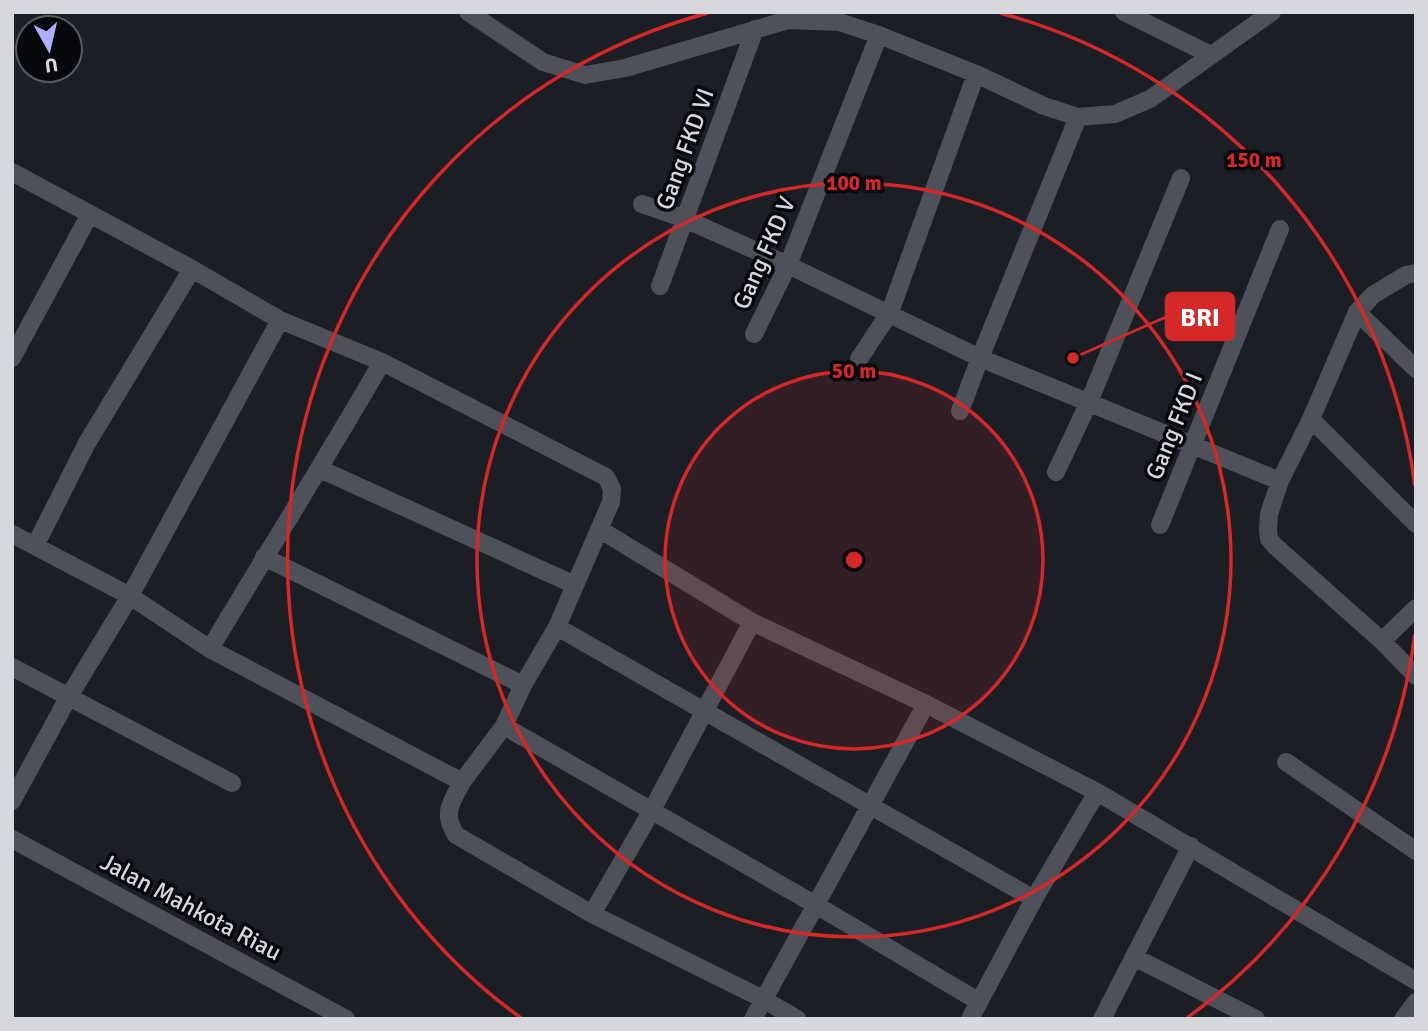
<svg xmlns="http://www.w3.org/2000/svg" width="1428" height="1031" font-family="Signika,sans-serif">
<style>
.lines{fill:none;stroke-linecap:round;stroke-linejoin:round}
.street{stroke:#4e5159;stroke-width:18}
.ring{fill:none;stroke:#d62828;stroke-width:3.5}
.labels{text-anchor:middle;stroke-width:7;stroke-linejoin:round;paint-order:stroke}
.street-label{font-size:24px;fill:#d7d8dd;stroke:#07080b}
.centre{fill:#d62828;stroke:#07080b;stroke-width:3.5}
.ring-label{font-size:21px;text-anchor:middle;font-weight:bold;fill:#d62828;stroke:#07080b;stroke-width:7;stroke-linejoin:round;paint-order:stroke}
.leader{fill:none;stroke:#d62828;stroke-width:2.5}
.callout-dot{fill:#d62828;stroke:#07080b;stroke-width:2.5}
.callout{fill:#d62828;stroke:#d62828;stroke-width:2.5}
.callout-label{font-size:26px;text-anchor:middle;font-weight:bold;fill:#fff}
</style>
<rect width="100%" height="100%" fill="#1b1e25"/>
<g class="lines">
<path class="street" d="M468 12 543 62 585 75 625 68 788 20 839 22 879 35 976 74 1044 106 1078 117 1115 114 1150 99 1272 12
M1124 12 1211 55
M12 172 192 269 280 320 382 362 606 477 612 489 611 502 557 627 523 685 504 726 462 782
M642 204 685 219 788 265 980 358 1280 481
M1416 273 1406 275 1373 295 1357 312 1311 419 1280 481 1269 514 1268 530 1269 539 1275 546 1382 641 1416 676
M660 286 755 29
M1357 312 1416 369
M754 334 788 265 879 35
M12 358 90 214
M859 359 890 312 976 74
M960 411 980 358 1078 117
M1311 419 1416 524
M320 469 575 585
M1056 472 1089 402 1181 178
M1160 525 1280 229
M599 529 752 622 926 704 1097 792 1416 981
M12 534 130 596 210 649 462 782C451 803 442 813 456 835L592 914 763 999 797 1019
M35 546 87 443 192 269
M264 557 523 685
M557 627 1034 899
M1382 641 1416 608
M210 649C267 553 326 459 382 362
M12 667 232 783
M504 726 816 905 978 1001
M1286 762 1416 851
M12 801 68 698 130 596 280 320
M12 839 346 1019
M592 914 652 810 752 622
M1134 957 1256 1019
M753 1019 926 704
M970 1019 1034 899 1097 792
M1102 1019 1191 846
M1403 1019 1416 1002"/>
</g>
<circle cx="854" cy="560" r="189" fill="#d62828" fill-opacity=".12"/>
<g class="ring">
<circle cx="854" cy="560" r="189"/>
<circle cx="854" cy="560" r="377"/>
<path d="M1415 634A566 566 0 0 1 1187 1018M521 1018A566 566 0 0 1 708 13M1000 13A566 566 0 0 1 1415 486"/>
</g>
<g class="labels">
<g class="street-label">
<text transform="translate(685 149) rotate(-70)" y="8">Gang FKD VI</text>
<text transform="translate(764 253) rotate(-66)" y="8">Gang FKD V</text>
<text transform="translate(1174 426) rotate(-68)" y="8">Gang FKD I</text>
<text transform="translate(191 907) rotate(28)" y="8">Jalan Mahkota Riau</text>
</g>
</g>
<circle cx="854" cy="560" r="10" class="centre"/>
<g class="ring-label">
<text x="1254" y="167">150 m</text>
<text x="854" y="190">100 m</text>
<text x="854" y="378">50 m</text>
</g>
<path class="leader" d="M1073 358L1166 317"/>
<circle class="callout-dot" cx="1073" cy="358" r="7"/>
<rect class="callout" x="1166" y="293" width="68" height="47" rx="7"/>
<g class="callout-label">
<text x="1200" y="326">BRI</text>
</g>
<rect width="1428" height="1031" fill="none" stroke="#d7d8dd" stroke-width="28"/>
<g transform="translate(49 49) rotate(172)"><circle r="33" fill="#07080b" stroke="#5a5b5f" stroke-width="2"/>
<path d="M0-5L12 26L0 18L-12 26Z" fill="#afaefa"/>
<text y="-10" font-size="19" font-weight="bold" text-anchor="middle" fill="#d7d8dd">U</text>
</g>
</svg>
